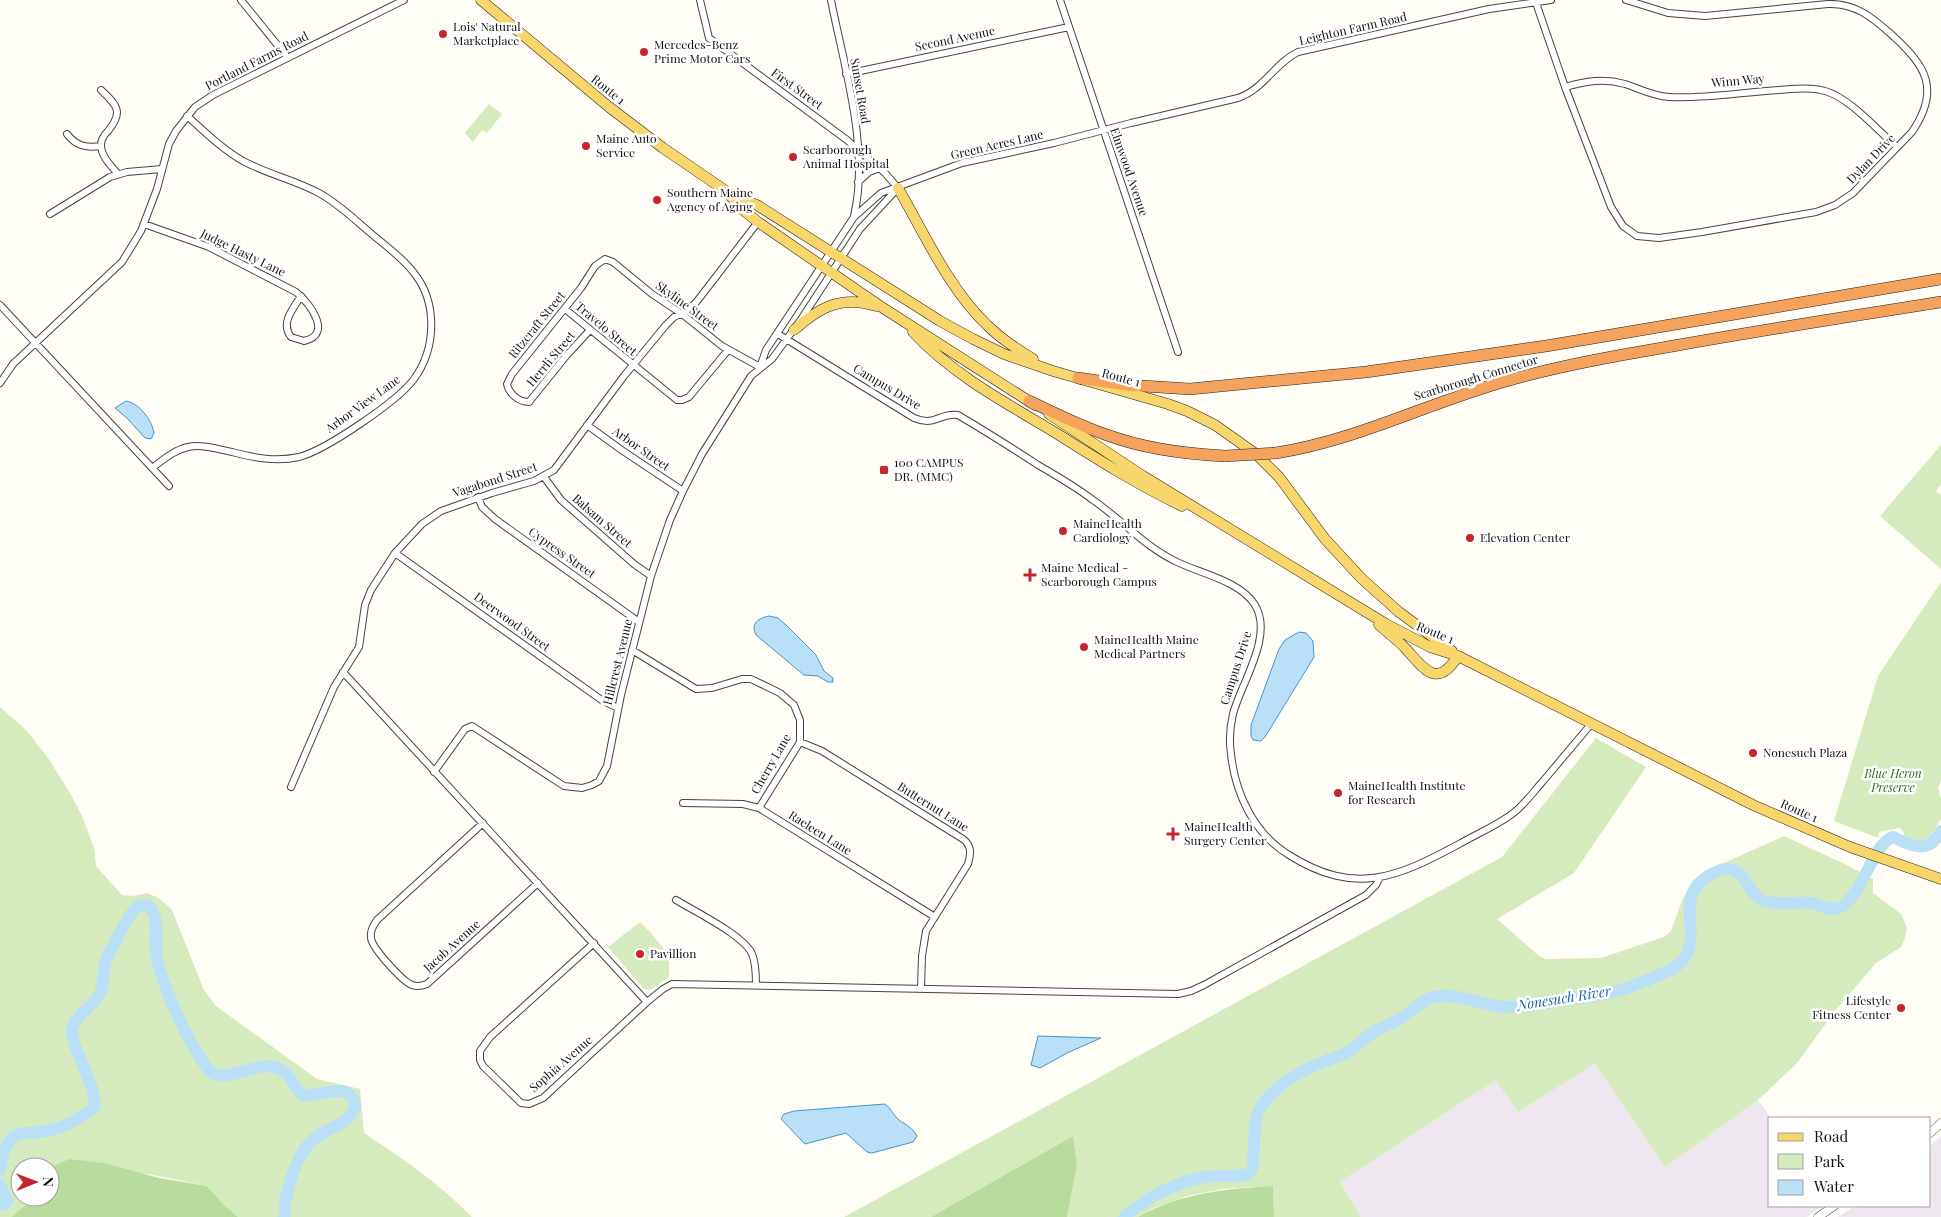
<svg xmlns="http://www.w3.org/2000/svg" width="1941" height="1217" font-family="'Playfair Display',serif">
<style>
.industrial{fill:#eee6ef}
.green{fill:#d5ebbd;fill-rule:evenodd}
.forest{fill:#b9dc9c}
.water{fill:#b9e0f7;stroke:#3f96cf}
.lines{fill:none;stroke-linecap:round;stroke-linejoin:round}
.river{stroke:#b9e0f7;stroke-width:12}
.minor-casing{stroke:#444;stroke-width:8}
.tertiary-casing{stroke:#444;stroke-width:9}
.primary-casing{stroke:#222;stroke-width:11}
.motorway-casing{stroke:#222;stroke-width:12}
.minor{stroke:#fff;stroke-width:6}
.tertiary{stroke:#fff;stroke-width:8}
.primary{stroke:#f9d66b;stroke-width:10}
.motorway{stroke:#f5a25d;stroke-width:11}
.motorway-bridge-casing{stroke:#222;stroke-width:12;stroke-linecap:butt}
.motorway-bridge{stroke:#f5a25d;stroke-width:11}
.poi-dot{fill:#c4262e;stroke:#fff;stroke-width:2}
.labels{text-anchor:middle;stroke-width:5;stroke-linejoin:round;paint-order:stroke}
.poi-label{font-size:12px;fill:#111;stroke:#fff;text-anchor:start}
.street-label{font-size:12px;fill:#111;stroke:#fff}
.park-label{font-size:12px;font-style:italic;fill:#2f6b1f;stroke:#fff}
.water-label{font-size:14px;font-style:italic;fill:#1768a6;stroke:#fff}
</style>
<rect width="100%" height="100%" fill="#fffdf5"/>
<path class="industrial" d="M1595 1064 1665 1167 1758 1100 1771 1118 1770 1206H1823L1807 1217H1361L1340 1182 1497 1079 1518 1112Z
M1941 1136V1217H1838L1854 1206H1930V1146Z"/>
<path class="green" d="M489 104 502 114 487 133 482 130 473 142 465 133Z
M1941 445V485L1936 491 1941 495V569L1880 516Z
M1941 582V780L1938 788 1941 799V819L1928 840 1922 844 1902 840 1901 838 1904 834 1903 831 1899 828 1879 832 1878 838 1834 821 1878 676Z
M0 707 27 731 48 758 70 793 82 816 94 848 96 866 122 895 133 896 147 893 159 898 172 910 204 990 216 1006 317 1079 360 1089 364 1133C402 1158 440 1184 472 1217H238L225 1206 207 1186 148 1174 15 1217H0ZM20 1167H50V1197H20Z
M1596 738 1646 767 1574 873 1497 919 1539 956 1546 959 1601 958 1664 937 1671 931 1683 898 1694 880 1711 869 1784 836 1845 864 1873 879V893L1901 914 1907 928 1905 938 1901 947 1876 963 1835 1011 1797 1063 1758 1100 1665 1167 1595 1064 1518 1112 1496 1080 1340 1182 1361 1217H1274L1273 1186 1223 1189 1187 1196 1154 1208 1138 1217H1067L1077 1165 1073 1136 931 1217H844L1502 857Z
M640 922 652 934 666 952 669 960V977L650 990 644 989 608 947Z"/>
<path class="forest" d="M1073 1136 1077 1165 1067 1217H931Z
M69 1159 104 1163 159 1178 207 1186 225 1206 238 1217H12L28 1203 31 1197H50V1168Z
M1273 1186 1274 1217H1138C1180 1193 1225 1189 1273 1186Z"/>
<path class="water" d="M126 401C139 403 152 420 154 433L151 439 145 438 127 418 115 408Z
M769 616 778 618 786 625 816 655 824 671 833 678V682H828L818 676 804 675 756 635C750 623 759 618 769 616Z
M1299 632 1306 633 1313 641 1314 657 1265 737 1261 741 1253 740 1251 736V725L1279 649 1285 640Z
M1038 1036 1101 1038 1067 1053 1040 1068 1031 1065Z
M885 1104C891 1108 893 1115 899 1120 906 1125 912 1127 917 1136L913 1142 872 1153 867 1152 846 1133 805 1144 781 1119 784 1114 794 1111Z"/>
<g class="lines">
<path class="river" d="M0 1170C3 1156 5 1141 18 1134 51 1131 67 1130 94 1107 99 1092 74 1052 72 1034 69 1018 95 1007 101 991 104 981 103 970 106 960 110 951 130 912 137 907 141 905 144 905 148 905 163 921 152 944 158 964 170 1003 186 1039 210 1072 228 1083 255 1062 274 1067 293 1072 292 1088 304 1096 321 1096 353 1079 355 1108 347 1125 332 1126 318 1136 296 1150 285 1192 284 1217
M0 1185 7 1201 5 1204H0
M1124 1217C1148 1197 1173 1183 1204 1177 1216 1174 1240 1179 1249 1173 1257 1168 1251 1125 1259 1110 1272 1088 1299 1071 1323 1062 1330 1059 1339 1057 1346 1053 1356 1047 1364 1038 1374 1032 1383 1026 1393 1023 1401 1018 1411 1012 1420 1002 1430 998 1455 990 1480 1006 1505 1007 1526 1008 1544 1003 1564 1000 1579 997 1595 997 1609 993 1629 989 1648 980 1666 972 1721 948 1658 896 1718 871 1744 861 1745 890 1760 899 1774 907 1794 901 1810 903 1820 904 1829 912 1839 908 1863 897 1872 844 1893 837 1912 846 1929 855 1941 831"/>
<g class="minor-casing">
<path id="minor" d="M241 0 288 58
M700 0 709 38 847 140 885 173 898 188
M831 0C844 67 870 148 854 216
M1060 0 1178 352
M1535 0 1565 87 1611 207 1623 226 1637 236 1659 238 1702 232 1816 212 1835 205 1853 193 1912 132C1941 89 1926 66 1892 35 1872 17 1855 3 1828 4L1705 16 1668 13 1626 0
M846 74 1069 27
M1565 87C1586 81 1604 78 1625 84 1640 89 1653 96 1669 97 1705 99 1743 92 1779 90 1794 89 1810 87 1825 91 1850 98 1877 130 1897 147
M101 90C117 105 124 112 108 131 104 135 101 139 101 145 101 156 111 166 118 174
M67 134C76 146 86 148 101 146
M858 182 869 172 880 168
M50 214 110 177 127 172 162 169
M144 224 209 247 296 292C309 303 334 334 304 341L291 337C280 323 293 309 301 296
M0 305 169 486
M565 309 677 400H682L689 397 728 350
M590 330 566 356 529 402C519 402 509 394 507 384L512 374 581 288 595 266 605 259 613 262 652 294 682 314 722 346 760 367
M778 334 914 418C936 427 940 412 958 415 985 431 1012 448 1038 465 1057 476 1076 487 1093 500 1122 520 1145 547 1177 562 1202 574 1240 581 1255 605 1274 636 1241 683 1233 714 1230 727 1229 741 1231 754 1235 793 1254 834 1289 855 1356 897 1398 877 1461 843 1480 832 1501 824 1517 810 1527 801 1535 790 1544 780 1560 761 1576 742 1592 723
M760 367 766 350 854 217 881 193 962 163 1054 143 1131 123 1238 98C1263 90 1275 63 1298 52L1489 9 1551 0
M0 383 13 364 122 262 141 231 157 189 169 144 176 131 195 107 213 95 235 84 404 0
M587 425 623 451 683 491
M152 468C163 460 174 450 188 447 202 444 218 449 232 452 255 458 276 462 299 457 326 450 398 401 414 379 436 349 438 303 414 273 403 258 387 247 373 235 355 220 339 204 319 193 295 180 267 174 243 161 222 149 205 132 187 116
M544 477 561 500 634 564 651 576
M478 497 482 507 495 519 639 622
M395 553 603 701 618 708
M632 650 696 689 712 688 742 679H751L780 693 794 705 800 720V742L759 808
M343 672 647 1002
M800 742 822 751 963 839C972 846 971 854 968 864L926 931 922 956 921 989
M434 772 465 729 472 726 564 786 582 788 592 785 599 781 607 766 621 695 651 576 670 520 683 491 702 454 751 376 772 359 802 318 860 229 898 188
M291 787 334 687 359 647 365 605 371 590 395 553 422 524 441 511 492 493 534 481 554 470 624 376 666 325 674 317 689 310 698 300 758 222
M683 803 743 804 759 808 935 917
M483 823 377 920C373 926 370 931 371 938 372 948 402 981 412 985 417 987 422 986 427 984L538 883
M676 900C694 911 745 936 752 954 756 963 756 975 756 985
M594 943 490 1037 480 1051V1060L483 1066 521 1103 529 1104 543 1098 647 1002 663 989 672 984 1178 994 1191 991 1204 985 1366 895 1376 885 1380 877"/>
</g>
<g class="tertiary-casing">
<path id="tertiary" d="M1930 1133 1941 1123
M1818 1217 1834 1206"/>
</g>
<g class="primary-casing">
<path id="primary" d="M481 0 609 107 663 148 726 191 743 210 758 222 883 308 1035 405
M898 188C924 233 949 289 987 325 1001 339 1017 349 1033 359
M727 192 757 205 940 321 973 339 1004 354 1053 371 1168 404 1187 411 1215 425 1256 454 1279 477 1325 539 1362 579 1399 612 1452 651
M794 330C820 307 841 295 876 306
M913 332C953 375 1006 403 1056 433 1097 459 1138 485 1182 506
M1049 414 1143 476 1386 624 1430 647 1458 656 1753 805 1850 847 1941 879
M1379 625C1388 633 1398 640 1406 649 1425 670 1437 689 1458 656"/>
</g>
<g class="motorway-casing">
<path id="motorway" d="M1078 378 1127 385 1190 389 1366 372 1546 346 1941 279
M1029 401C1055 413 1080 426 1107 435 1145 449 1185 454 1225 456
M1276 453C1360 440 1436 399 1517 378 1568 364 1621 355 1673 346 1762 330 1852 316 1941 302"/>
</g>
<use href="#minor" class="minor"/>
<use href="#tertiary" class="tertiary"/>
<use href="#primary" class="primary"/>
<use href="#motorway" class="motorway"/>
<g class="motorway-bridge-casing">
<path id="motorway-bridge" d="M1225 456 1276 453"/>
</g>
<use href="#motorway-bridge" class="motorway-bridge"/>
</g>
<g class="poi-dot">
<circle cx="443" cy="34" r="5"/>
<circle cx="644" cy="52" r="5"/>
<circle cx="586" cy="146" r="5"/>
<circle cx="793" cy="157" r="5"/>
<circle cx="657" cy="200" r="5"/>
<rect x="879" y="465" width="10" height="10" rx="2.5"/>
<circle cx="1063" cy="531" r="5"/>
<circle cx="1470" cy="538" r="5"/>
<path d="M1027.5 567.5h5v5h5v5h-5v5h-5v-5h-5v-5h5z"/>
<circle cx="1084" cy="647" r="5"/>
<circle cx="1753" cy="753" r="5"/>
<circle cx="1338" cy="793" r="5"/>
<path d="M1170.5 826.5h5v5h5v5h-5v5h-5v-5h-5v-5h5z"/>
<circle cx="640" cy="954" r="5"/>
<circle cx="1901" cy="1008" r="5"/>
</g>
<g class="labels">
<g class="poi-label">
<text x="453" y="31">Lois' Natural<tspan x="453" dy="14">Marketplace</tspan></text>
<text x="654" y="49">Mercedes-Benz<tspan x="654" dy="14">Prime Motor Cars</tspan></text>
<text x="596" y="143">Maine Auto<tspan x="596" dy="14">Service</tspan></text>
<text x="803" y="154">Scarborough<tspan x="803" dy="14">Animal Hospital</tspan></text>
<text x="667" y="197">Southern Maine<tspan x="667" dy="14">Agency of Aging</tspan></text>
<text x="894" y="467">100 CAMPUS<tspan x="894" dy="14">DR. (MMC)</tspan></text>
<text x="1073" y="528">MaineHealth<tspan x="1073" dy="14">Cardiology</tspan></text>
<text x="1480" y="542">Elevation Center</text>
<text x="1041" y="572">Maine Medical -<tspan x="1041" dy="14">Scarborough Campus</tspan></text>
<text x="1094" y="644">MaineHealth Maine<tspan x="1094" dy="14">Medical Partners</tspan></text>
<text x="1763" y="757">Nonesuch Plaza</text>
<text x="1348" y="790">MaineHealth Institute<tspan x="1348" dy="14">for Research</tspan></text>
<text x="1184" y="831">MaineHealth<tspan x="1184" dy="14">Surgery Center</tspan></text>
<text x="650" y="958">Pavillion</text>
<text x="1891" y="1005" text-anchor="end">Lifestyle<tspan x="1891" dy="14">Fitness Center</tspan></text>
</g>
<g class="street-label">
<text transform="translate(1353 29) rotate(-13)" y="4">Leighton Farm Road</text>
<text transform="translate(955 39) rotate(-12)" y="4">Second Avenue</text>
<text transform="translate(257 61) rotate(-27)" y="4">Portland Farms Road</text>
<text transform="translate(1738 81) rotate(-5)" y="4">Winn Way</text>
<text transform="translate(797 89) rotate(36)" y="4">First Street</text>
<text transform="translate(608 90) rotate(39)" y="4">Route 1</text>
<text transform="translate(860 91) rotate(80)" y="4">Sunset Road</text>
<text transform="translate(997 145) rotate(-13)" y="4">Green Acres Lane</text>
<text transform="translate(1871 159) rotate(-46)" y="4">Dylan Drive</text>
<text transform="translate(1129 172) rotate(71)" y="4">Elmwood Avenue</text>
<text transform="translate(243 253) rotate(26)" y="4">Judge Hasty Lane</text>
<text transform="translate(687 306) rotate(36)" y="4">Skyline Street</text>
<text transform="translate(537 325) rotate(-51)" y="4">Ritzcraft Street</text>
<text transform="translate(606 329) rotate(40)" y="4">Travelo Street</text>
<text transform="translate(551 359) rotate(-50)" y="4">Herrli Street</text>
<text transform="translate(1121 378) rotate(15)" y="4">Route 1</text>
<text transform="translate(1476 378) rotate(-17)" y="4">Scarborough Connector</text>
<text transform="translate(887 387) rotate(31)" y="4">Campus Drive</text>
<text transform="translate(363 404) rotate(-36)" y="4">Arbor View Lane</text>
<text transform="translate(641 449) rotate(35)" y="4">Arbor Street</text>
<text transform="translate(495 480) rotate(-18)" y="4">Vagabond Street</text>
<text transform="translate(602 521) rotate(41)" y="4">Balsam Street</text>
<text transform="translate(562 553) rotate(35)" y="4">Cypress Street</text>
<text transform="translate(512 622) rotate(36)" y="4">Deerwood Street</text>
<text transform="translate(1435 633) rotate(22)" y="4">Route 1</text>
<text transform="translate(618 662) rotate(-76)" y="4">Hillcrest Avenue</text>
<text transform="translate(1236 668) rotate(-72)" y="4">Campus Drive</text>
<text transform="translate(771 764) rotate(-60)" y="4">Cherry Lane</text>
<text transform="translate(933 807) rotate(32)" y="4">Butternut Lane</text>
<text transform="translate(1799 811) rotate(24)" y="4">Route 1</text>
<text transform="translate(820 833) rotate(32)" y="4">Raeleen Lane</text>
<text transform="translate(452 946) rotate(-42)" y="4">Jacob Avenue</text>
<text transform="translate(561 1064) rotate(-41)" y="4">Sophia Avenue</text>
</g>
<g class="park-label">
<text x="1893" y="778">Blue Heron<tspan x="1893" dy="14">Preserve</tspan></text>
</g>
<g class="water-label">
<text transform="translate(1564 998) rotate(-9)" y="5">Nonesuch River</text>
</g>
</g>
<rect x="1768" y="1117" width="162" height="90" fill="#ffffff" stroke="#a0a0a0"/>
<rect x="1778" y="1133" width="25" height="8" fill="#f9d66b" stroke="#a0a0a0"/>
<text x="1814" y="1142" font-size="15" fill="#111111">Road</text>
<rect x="1778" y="1154" width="25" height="15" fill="#d5ebbd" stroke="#a0a0a0"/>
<text x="1814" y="1167" font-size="15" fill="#111111">Park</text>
<rect x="1778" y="1180" width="25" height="15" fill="#b9e0f7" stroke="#a0a0a0"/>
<text x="1814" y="1192" font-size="15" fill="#111111">Water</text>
<g transform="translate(35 1182) rotate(89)"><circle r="24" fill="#ffffff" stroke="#a0a0a0"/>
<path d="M0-4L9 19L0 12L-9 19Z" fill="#c4262e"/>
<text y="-8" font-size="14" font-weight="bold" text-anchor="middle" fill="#111111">N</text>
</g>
</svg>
